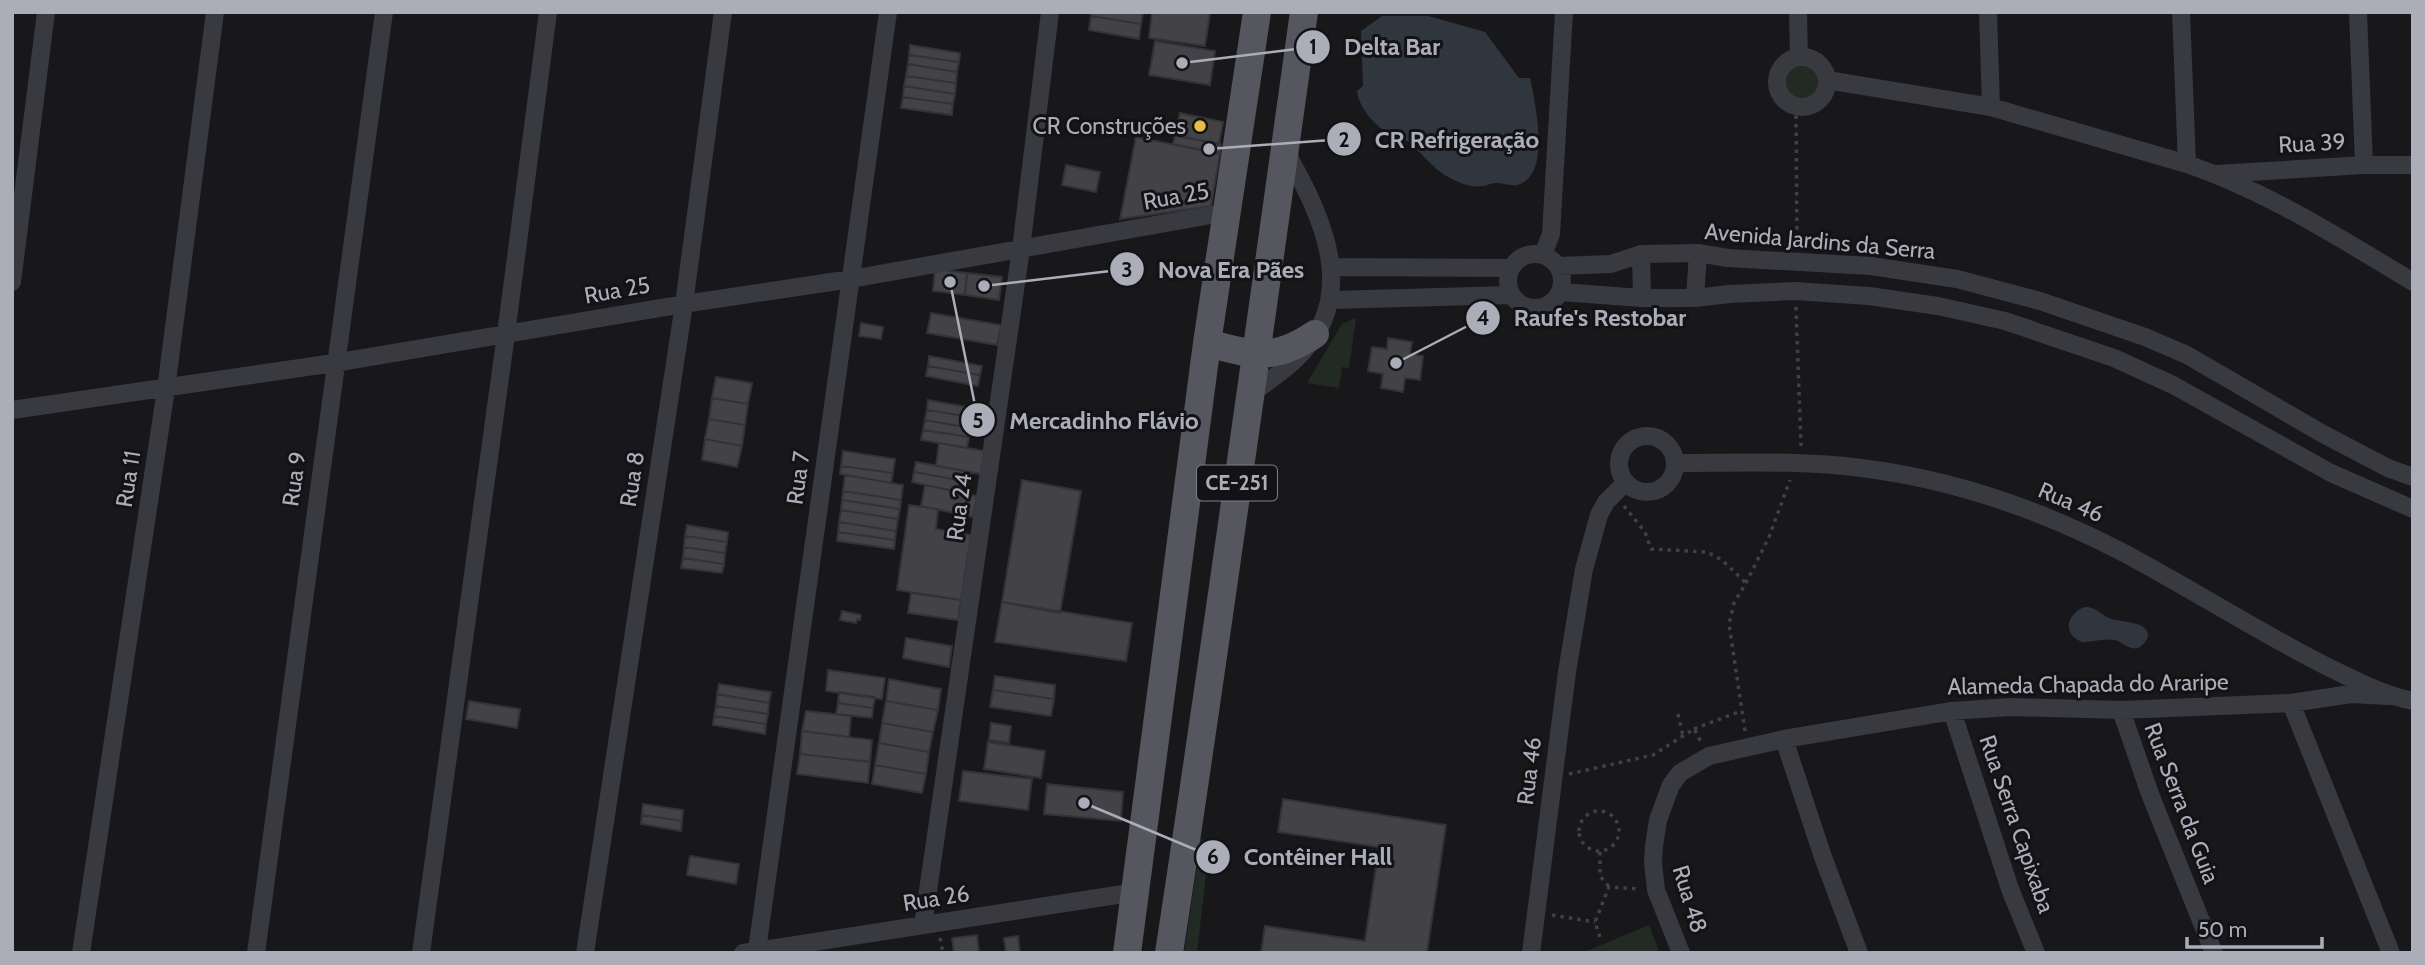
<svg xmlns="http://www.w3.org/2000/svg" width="2425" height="965" font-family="Cabin,sans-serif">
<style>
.green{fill:#222a24}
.water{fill:#2f363e}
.building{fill:#434347;stroke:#333236;stroke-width:2}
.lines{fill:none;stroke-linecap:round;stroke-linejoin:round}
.path{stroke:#3f4146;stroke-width:3.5;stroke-dasharray:3.5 5;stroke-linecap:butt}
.minor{stroke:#393a3f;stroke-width:18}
.primary{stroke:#56575e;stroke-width:28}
.poi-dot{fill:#e8bf42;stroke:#131315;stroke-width:2.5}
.labels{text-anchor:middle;stroke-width:6;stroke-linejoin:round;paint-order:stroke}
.shield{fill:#131315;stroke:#7d8088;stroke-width:2}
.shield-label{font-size:21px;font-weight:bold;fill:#abaeb9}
.poi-label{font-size:23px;fill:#abaeb9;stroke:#131315;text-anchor:end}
.street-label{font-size:23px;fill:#abaeb9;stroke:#131315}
.leader{fill:none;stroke:#abaeb9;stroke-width:2.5}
.callout-dot{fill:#abaeb9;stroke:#131315;stroke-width:2.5}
.mark-label{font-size:21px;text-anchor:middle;font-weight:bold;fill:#111}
.callout-label{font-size:24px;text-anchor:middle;font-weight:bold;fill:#abaeb9;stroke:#131315;stroke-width:6;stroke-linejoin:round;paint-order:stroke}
</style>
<rect width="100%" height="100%" fill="#18181a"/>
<path class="green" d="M1785 82a17 17 0 1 1 34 0a17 17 0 1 1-34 0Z
M1356 318 1349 368 1342 367 1339 388 1307 383 1342 324Z
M1201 839 1210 840 1197 953H1184Z
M1649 925 1660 953H1582Z"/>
<path class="water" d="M1382 16H1428L1485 32 1519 78H1530C1535 102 1551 173 1520 184 1513 187 1507 184 1499 183 1494 182 1489 185 1484 186 1471 188 1459 183 1448 177 1432 168 1421 152 1407 141 1402 138 1397 138 1392 136 1376 127 1359 109 1357 91L1363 86 1361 31Z
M2085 607C2096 607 2100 614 2109 618 2118 623 2154 620 2147 639 2146 641 2142 646 2140 647 2130 652 2123 642 2115 640 2104 638 2093 642 2082 642 2079 640 2074 639 2072 635 2063 624 2074 610 2085 607Z"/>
<path class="building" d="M1091 12H1143L1141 24 1091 16Z
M1152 12 1210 13 1205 46 1149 38Z
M1091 16 1141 24 1139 39 1089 30Z
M1155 41 1215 51 1210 85 1149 75Z
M910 45 960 53 959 62 909 55Z
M909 55 959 62 957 72 908 64Z
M908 64 957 72 956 83 906 76Z
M906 76 956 83 955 94 904 86Z
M904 86 955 94 953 104 903 97Z
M903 97 953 104 952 115 901 108Z
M1180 113 1223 122 1219 144 1183 137 1184 132 1176 130Z
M1175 136 1221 144 1220 154 1173 144Z
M1136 137 1220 154 1211 206 1120 219Z
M1066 165 1100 172 1096 192 1062 185Z
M935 269 967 273 965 295 933 291Z
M967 273 1002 277 999 300 965 295Z
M931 313 1001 325 997 345 927 333Z
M861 323 883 327 881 339 859 336Z
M1388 338 1412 342 1410 354 1423 356 1420 380 1405 378 1403 392 1381 388 1383 374 1368 371 1372 347 1387 349Z
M929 356 982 366 980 375 928 366Z
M928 366 980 375 978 386 926 376Z
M716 377 752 383 748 404 712 398Z
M712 398 748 404 745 425 709 419Z
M928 400 973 408 972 417 927 410Z
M927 410 972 417 970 428 925 420Z
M709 419 745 425 742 446 705 439Z
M925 420 970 428 969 437 923 430Z
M923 430 969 437 967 448 921 440Z
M705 439 742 446 737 467 702 460Z
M939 443 985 451 981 474 936 466Z
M843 451 895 459 893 473 841 466Z
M916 462 971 472 969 482 914 472Z
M841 466 893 473 891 483 840 474Z
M914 472 969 482 967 494 912 482Z
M845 475 903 485 901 500 843 491Z
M1022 480 1081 491 1060 613 1002 602Z
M925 485 977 496 973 517 921 506Z
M843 491 901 500 900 509 842 500Z
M842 500 900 509 898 519 841 510Z
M909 505 938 509 936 529 971 535 961 600 897 590Z
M841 510 898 519 896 531 839 522Z
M839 522 896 531 895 540 838 532Z
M687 525 728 532 727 542 685 536Z
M838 532 895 540 894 549 837 541Z
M685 536 727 542 725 553 684 547Z
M684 547 725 553 724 564 683 558Z
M683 558 724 564 722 573 681 568Z
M911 593 961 600 958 620 908 613Z
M1002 602 1132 623 1126 661 995 642Z
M842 611 861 615 860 620 857 619 856 623 840 620Z
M906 638 952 646 949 667 903 658Z
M828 670 885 678 882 699 826 691Z
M995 676 1055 685 1054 699 993 690Z
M889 679 941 689 938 710 886 701Z
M719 684 771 692 769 703 717 694Z
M993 690 1054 699 1051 716 990 707Z
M839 692 875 697 873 708 838 703Z
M717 694 769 703 768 714 716 706Z
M469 701 520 709 517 728 466 719Z
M886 701 938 710 933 732 882 723Z
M838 703 873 708 872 718 836 714Z
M716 706 768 714 766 724 714 716Z
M806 711 851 716 849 737 802 731Z
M714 716 766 724 765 734 713 725Z
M882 723 933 732 929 752 879 743Z
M991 723 1011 726 1009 743 989 740Z
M802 731 872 740 870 762 800 754Z
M988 742 1045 751 1041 778 984 769Z
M879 743 929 752 926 774 875 765Z
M800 754 870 762 868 783 797 774Z
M875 765 926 774 922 793 872 784Z
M963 771 1032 779 1028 810 959 801Z
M1047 784 1123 792 1121 821 1044 814Z
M1283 799 1446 825 1427 953H1261L1265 926 1365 941 1379 847 1278 832Z
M643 804 683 810 682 821 642 815Z
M642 815 682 821 681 831 641 824Z
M690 856 739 864 736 884 687 875Z
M977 935 979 953H954L952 938Z
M1018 936 1020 953H1006L1004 938Z"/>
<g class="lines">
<path class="path" d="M1796 107 1797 245
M1796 307 1801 446
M1624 506 1645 532 1651 549 1707 552 1722 560 1746 583
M1678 714 1683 736
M1694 729 1741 711
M1745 731 1729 624 1734 603 1746 583 1769 537 1790 480
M1569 774 1653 755 1694 729 1701 742
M1579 831a20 20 0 1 1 40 0a20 20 0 1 1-40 0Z
M1600 852V876L1609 887
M1552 915 1595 922
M1600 937 1595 922 1609 887 1640 889
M940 938 943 953"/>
<path class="minor" d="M1798 12 1799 57
M1988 12 1991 107
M2181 12 2187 164
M2358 12 2364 165
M1777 82a25 25 0 1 1 50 0a25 25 0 1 1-50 0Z
M1827 80 1991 107 2187 164C2268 192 2340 238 2413 282
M2217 174 2364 165H2413
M1508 281a27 27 0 1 1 54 0a27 27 0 1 1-54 0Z
M1641 254 1642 298
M1543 255 1551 234 1564 12
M1558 266 1611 264 1641 254 1698 253 1728 258 1871 266 1957 279 2040 301 2145 337 2187 355 2323 434 2388 468 2413 477
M1332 267 1511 268
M12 282 46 12
M1561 292 1642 298H1695L1729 294 1795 291 1869 296 1938 306 2005 321 2114 358 2173 385 2331 473 2413 509
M1695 298 1698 253
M1331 300 1511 295
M1252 393C1266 383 1281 373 1294 361 1362 298 1323 218 1286 152
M12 410 334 363 684 304 851 279 1228 212
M1619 464a28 28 0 1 1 56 0a28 28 0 1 1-56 0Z
M1676 463C1737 463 1800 460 1861 468 1951 479 2041 510 2122 552 2192 589 2258 632 2330 668 2357 681 2383 695 2413 701
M2291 703 2391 953
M2121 710 2150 794 2214 953
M1952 711 2010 889 2036 953
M1784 739 1823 857 1859 953
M923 925 1021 249 1050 12
M757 950 888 12
M81 953 166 389 215 12
M256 953 384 12
M421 953 506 334 548 12
M585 953 684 304 723 12
M743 953 1136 892
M1531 953 1567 672 1584 569 1599 515 1606 502 1626 482
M1681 953 1656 890 1653 863 1654 846 1658 820 1671 785 1680 773 1709 756 1784 739 1952 711 2009 707 2121 710 2291 703 2351 694 2388 696"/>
<path class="primary" d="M1207 343C1253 355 1274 362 1315 334
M1127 953 1207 343 1257 12
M1169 953C1217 640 1260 326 1304 12"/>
</g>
<circle class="poi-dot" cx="1200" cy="126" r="7"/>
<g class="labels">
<rect class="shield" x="1197" y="465.5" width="80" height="35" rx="5"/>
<g class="shield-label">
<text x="1237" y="490">CE-251</text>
</g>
<g class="poi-label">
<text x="1186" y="134">CR Construções</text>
</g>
<g class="street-label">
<text transform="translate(2312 143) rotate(-3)" y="8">Rua 39</text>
<text transform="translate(1176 196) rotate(-10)" y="8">Rua 25</text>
<text transform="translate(1820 241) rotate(5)" y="8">Avenida Jardins da Serra</text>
<text transform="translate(617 290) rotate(-10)" y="8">Rua 25</text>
<text transform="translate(798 478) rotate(-82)" y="8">Rua 7</text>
<text transform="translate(128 479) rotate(-81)" y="8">Rua 11</text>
<text transform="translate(294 479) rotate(-82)" y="8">Rua 9</text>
<text transform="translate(632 479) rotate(-81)" y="8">Rua 8</text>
<text transform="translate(2071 502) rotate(23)" y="8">Rua 46</text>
<text transform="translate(959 507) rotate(-82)" y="8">Rua 24</text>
<text transform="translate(2088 684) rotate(-1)" y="8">Alameda Chapada do Araripe</text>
<text transform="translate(1529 771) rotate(-83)" y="8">Rua 46</text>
<text transform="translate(2182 803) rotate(69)" y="8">Rua Serra da Guia</text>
<text transform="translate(2017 824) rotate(71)" y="8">Rua Serra Capixaba</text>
<text transform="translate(936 898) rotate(-9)" y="8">Rua 26</text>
<text transform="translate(1690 899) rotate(73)" y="8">Rua 48</text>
</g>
</g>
<path class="leader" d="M1182 63L1313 47M1209 149L1344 139M984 286L1127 269M1396 363L1483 318M950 282L978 420M1084 803L1213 857"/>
<g class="callout-dot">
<circle cx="1182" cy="63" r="7"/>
<circle cx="1209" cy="149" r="7"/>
<circle cx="984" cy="286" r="7"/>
<circle cx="1396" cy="363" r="7"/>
<circle cx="950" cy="282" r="7"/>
<circle cx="1084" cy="803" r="7"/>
<circle cx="1313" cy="47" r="18"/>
<circle cx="1344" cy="139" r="18"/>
<circle cx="1127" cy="269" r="18"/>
<circle cx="1483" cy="318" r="18"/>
<circle cx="978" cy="420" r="18"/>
<circle cx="1213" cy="857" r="18"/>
</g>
<g class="mark-label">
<text x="1313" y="54">1</text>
<text x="1344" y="147">2</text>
<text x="1127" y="277">3</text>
<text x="1483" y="325">4</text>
<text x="978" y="428">5</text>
<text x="1213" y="864">6</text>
</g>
<g class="callout-label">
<text x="1392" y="55">Delta Bar</text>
<text x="1457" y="148">CR Refrigeração</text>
<text x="1231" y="278">Nova Era Pães</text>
<text x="1600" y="326">Raufe's Restobar</text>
<text x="1104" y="429">Mercadinho Flávio</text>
<text x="1318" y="865">Contêiner Hall</text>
</g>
<rect width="2425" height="965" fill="none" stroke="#abaeb9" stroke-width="28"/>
<path d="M2187 937v10h135v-10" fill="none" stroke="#abaeb9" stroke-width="3.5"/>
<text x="2198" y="937" font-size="21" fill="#abaeb9" stroke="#131315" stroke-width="5" paint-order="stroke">50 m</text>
</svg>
